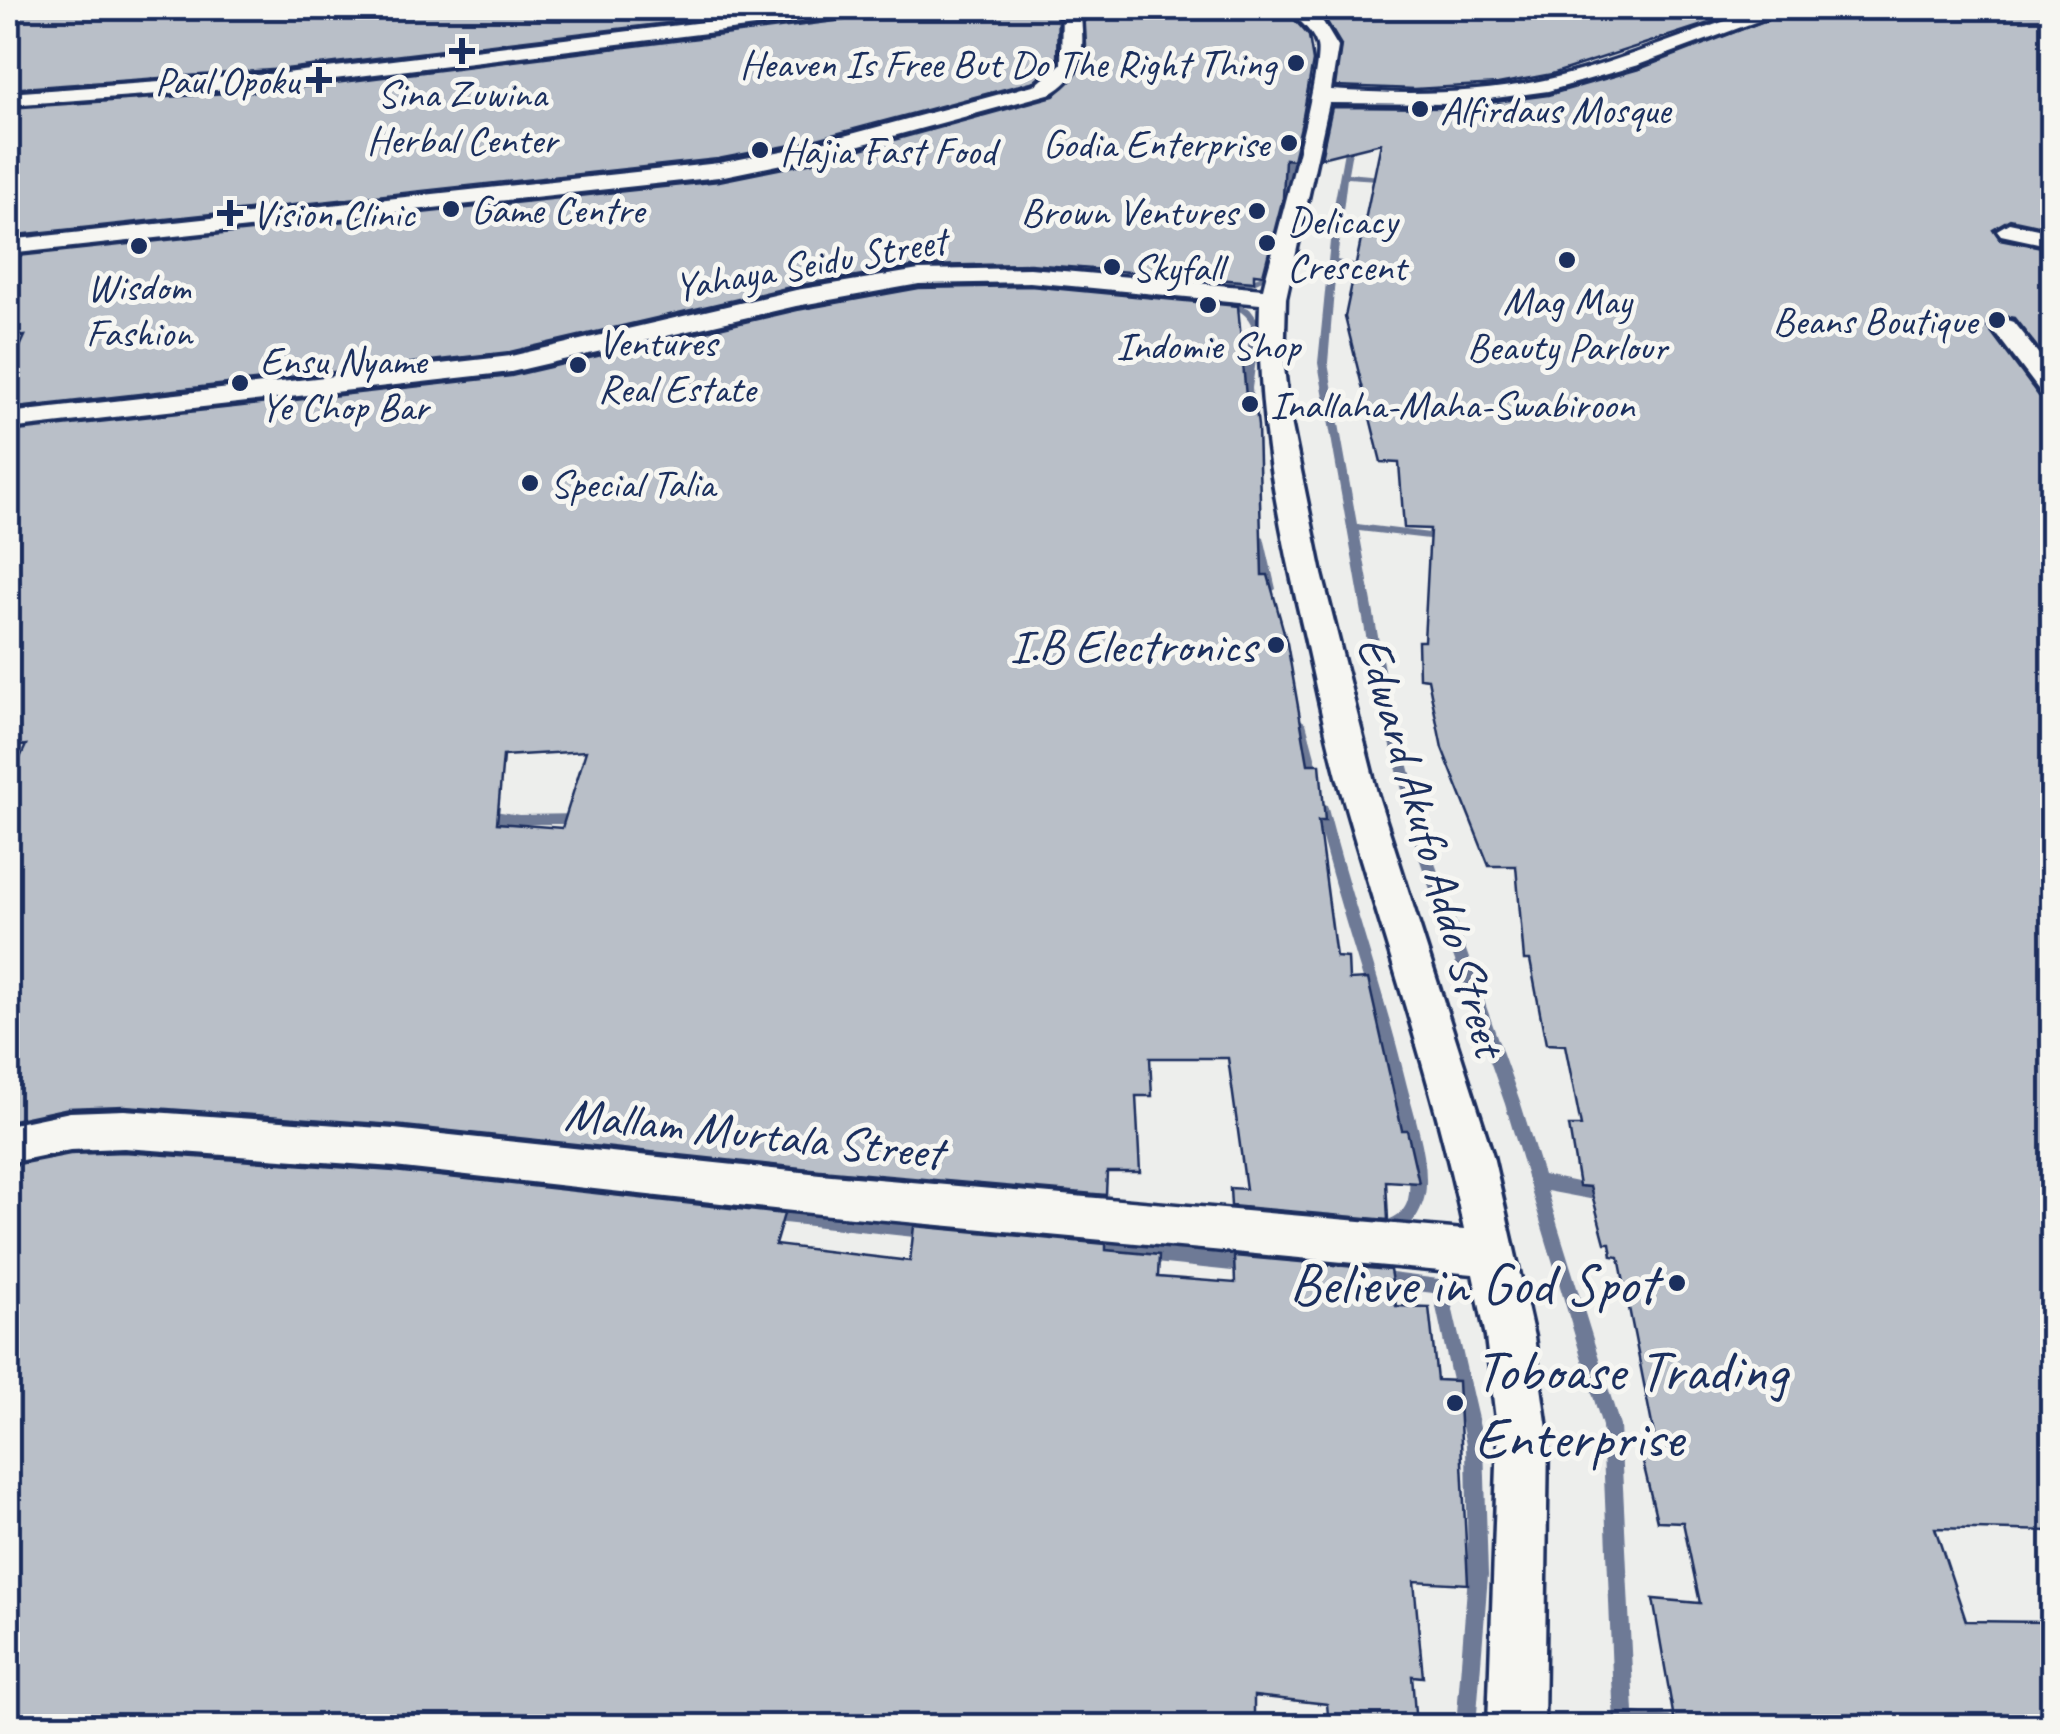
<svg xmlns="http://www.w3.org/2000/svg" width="2060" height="1734" font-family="Caveat,sans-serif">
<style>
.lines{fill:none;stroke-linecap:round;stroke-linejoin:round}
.stream{fill:#6e7a96;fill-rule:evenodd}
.building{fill:#b9bfc8;stroke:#1b2f5e;stroke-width:2.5;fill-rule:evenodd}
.street-casing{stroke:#1b2f5e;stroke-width:7}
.street{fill:#f6f6f2;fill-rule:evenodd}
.poi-dot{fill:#1b2f5e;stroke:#f6f6f2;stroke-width:4}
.labels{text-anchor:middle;stroke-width:10;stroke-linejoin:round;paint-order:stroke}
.far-poi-label{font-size:40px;fill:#1b2f5e;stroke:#f6f6f2;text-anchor:start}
.far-street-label{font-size:40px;fill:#1b2f5e;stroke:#f6f6f2}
.poi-label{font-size:48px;fill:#1b2f5e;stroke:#f6f6f2;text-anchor:end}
.street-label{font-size:48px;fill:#1b2f5e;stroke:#f6f6f2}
.near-poi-label{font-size:58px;fill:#1b2f5e;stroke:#f6f6f2;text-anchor:end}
</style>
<rect width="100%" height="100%" fill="#edeeec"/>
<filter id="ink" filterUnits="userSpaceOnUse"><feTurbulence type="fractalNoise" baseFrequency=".01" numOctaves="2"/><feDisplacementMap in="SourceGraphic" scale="20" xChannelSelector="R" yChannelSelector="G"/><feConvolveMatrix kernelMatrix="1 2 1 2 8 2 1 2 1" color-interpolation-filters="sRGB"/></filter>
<g filter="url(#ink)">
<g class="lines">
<path class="stream" d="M876 8H892L848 15 845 13Z
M1058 8H1064L1066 32 1062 34 1058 32Z
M1080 8H1087L1083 12 1082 74 1062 91 1036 98V94L1056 87 1074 73 1077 11Z
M1759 8H1767L1701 33 1694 31Z
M1779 16 1781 19 1558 92 1497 99 1493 97 1554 88Z
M757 24 759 27 337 80 333 78 337 76Z
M1359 69 1366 71 1348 173 1392 177 1396 179 1392 181 1347 178 1337 260 1378 270 1374 273 1336 266 1328 363 1357 524 1446 535 1452 538 1446 541 1359 531 1384 670 1432 855 1521 1104 1543 1175 1611 1189 1617 1191 1619 1196 1617 1201 1611 1203 1547 1191 1620 1426 1634 1712 1669 1716 1676 1719 1679 1726H1614L1602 1426 1505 1104 1418 855 1372 670 1318 363 1333 211Z
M1569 73 1573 75 1572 77 1472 93 1468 91Z
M219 88 220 90 216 92 8 108V104Z
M1446 100 1450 102 1449 104 1378 110 1374 108 1378 106Z
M984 109H987V113L932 127 928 125Z
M1293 143 1297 145 1285 198 1281 201 1277 198 1289 145Z
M423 206 427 209 426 211 8 259V253Z
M1269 245 1273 248 1269 277 1247 287 1166 284 1161 281 1166 278 1246 281 1260 276 1265 248Z
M966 261 970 264 969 266 893 273 750 299 745 296 750 293 893 267Z
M1008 261 1135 275 1140 278 1135 281 1005 266 1004 264Z
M1016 282 1221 297 1250 309 1261 324 1252 388 1255 426 1250 429 1245 426 1242 388 1251 324C1245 311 1233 307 1220 303 1116 295 1010 280 906 294L901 291 906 288 943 283Z
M690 306 695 309 693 311 594 341 586 339Z
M616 349 621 352 619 354 462 383 92 422 87 419 92 416 462 377Z
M323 374 328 377 326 379 8 413V407Z
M1258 534 1264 537 1276 589 1270 593 1264 589 1252 537Z
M1300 719 1306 723 1321 779 1314 784 1307 779 1294 723Z
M1320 800 1327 805C1351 899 1384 991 1407 1086 1415 1118 1427 1151 1426 1184 1426 1211 1405 1244 1374 1234L1372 1229 1374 1224C1386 1220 1399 1219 1406 1205 1425 1168 1358 964 1344 916 1333 879 1323 842 1313 805Z
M483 809 519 815 580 814 587 819 580 824H507L478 817 476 814Z
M83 1102 160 1106 166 1108 168 1113 166 1118 160 1120 83 1116 8 1133V1119Z
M208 1146 306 1158 312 1160 314 1165 312 1170 306 1172 208 1160 202 1158 200 1153 202 1148Z
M765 1205 933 1223 939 1226 941 1231 939 1236 933 1239 765 1221 759 1218 757 1213 759 1208Z
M1088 1240 1251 1257 1257 1259 1259 1265 1257 1271 1251 1273 1088 1256 1082 1254 1080 1248 1082 1242Z
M1377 1271 1446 1280 1484 1445 1488 1575 1476 1726H1456L1468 1575 1466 1445 1433 1293 1371 1285 1368 1279 1371 1273Z"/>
</g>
<path class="building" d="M8 8H791L286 69 8 89Z
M902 8H1058L1057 62 1035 81 802 143 718 159 8 236V108L286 89 860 18 871 11Z
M1084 8H1284L1309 36 1313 61 1302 122 1293 160 1285 159 1283 198 1263 275 1254 274V282L1030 264 918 266 795 286 510 352 8 409V373L25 336 8 338V257L719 181 813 162 1054 96 1081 68 1086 46Z
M1312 8H1755L1552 74 1498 84 1415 89 1335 86 1341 45 1326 20Z
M1797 8H2052V228L2010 219 1993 229 2000 239 2052 249V366L2014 318 2002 316 1987 326 2039 396 2052 403V1531L1935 1528 1966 1621 2052 1622V1726L1779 1723 1780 1726H1772L1674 1719 1653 1599 1700 1603 1683 1522 1657 1521 1640 1450H1657L1619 1257 1612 1256 1610 1243H1605L1590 1187 1579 1186 1569 1126H1581L1565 1045 1546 1044 1530 960H1524L1516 866H1489L1442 748 1428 679 1419 678 1418 641H1424L1430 529 1404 528 1399 463 1381 462 1345 317 1381 143 1321 158 1332 107 1450 108 1548 95 1639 69Z
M1030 286 1238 306 1247 408 1256 409 1258 426 1262 575H1268L1287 643 1308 764H1320L1325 821H1318L1336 957 1348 958 1349 980 1368 979 1402 1130H1407L1419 1183 1386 1181 1388 1220 1231 1206 1230 1188 1246 1189 1228 1058H1150L1152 1096H1136L1140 1172H1107L1106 1195 820 1170 394 1125 124 1106 69 1108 8 1121V784L26 745 11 747 15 738H8V432L511 376 797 310 919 288ZM586 751 562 828 497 823 503 756Z
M124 1152 394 1171 784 1214 775 1245 910 1261 914 1226 1106 1244V1250L1159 1255 1158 1277 1235 1283 1234 1256 1390 1270 1396 1306 1429 1307 1437 1380 1458 1381 1468 1584 1414 1581 1423 1677 1412 1676 1416 1726H1329L1327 1704 1254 1696V1726H703L656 1723 655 1726H8V1166L70 1154Z"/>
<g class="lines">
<g class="street-casing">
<path id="street" d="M818 8H869L860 14 286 85 8 105V93L286 73Z
M1062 8H1080C1084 45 1087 72 1052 93L812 158 719 177 8 254V240L719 163 803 147 1037 84 1061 64Z
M1288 8H1307L1323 22 1338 47 1331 90C1405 95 1481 95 1553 78 1626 60 1695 29 1766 8H1793L1638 65 1548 91 1450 104 1329 103 1286 298 1284 367 1289 412 1322 574 1377 793 1493 1156 1534 1337 1548 1436 1544 1726H1488L1498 1436 1486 1337 1473 1274 820 1214 394 1167 124 1148 70 1150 8 1163V1125L70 1112 124 1110 394 1129 820 1174 1464 1230C1434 1084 1384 942 1343 798 1326 740 1315 679 1301 620 1277 516 1256 411 1260 304L1030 282 919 284 796 306 511 372 8 429V413L511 356 796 290 919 270 1030 268 1263 289C1272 252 1324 69 1317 45 1312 29 1297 20 1288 8Z
M2009 223 2052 232V246L2001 235 1997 230Z
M2004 319 2013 322 2052 371V396L2042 394 1991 327Z"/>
</g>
<use href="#street" class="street"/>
</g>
</g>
<g class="poi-dot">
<path d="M457 36h10v10h10v10h-10v10h-10v-10h-10v-10h10z"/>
<circle cx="1296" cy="63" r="10"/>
<path d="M314 65h10v10h10v10h-10v10h-10v-10h-10v-10h10z"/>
<circle cx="1420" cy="109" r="10"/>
<circle cx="1289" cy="143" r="10"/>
<circle cx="760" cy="150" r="10"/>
<circle cx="451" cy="209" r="10"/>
<circle cx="1257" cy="211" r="10"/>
<path d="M225 198h10v10h10v10h-10v10h-10v-10h-10v-10h10z"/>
<circle cx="1267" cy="243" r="10"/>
<circle cx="139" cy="246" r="10"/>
<circle cx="1567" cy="260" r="10"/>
<circle cx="1112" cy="267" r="10"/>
<circle cx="1208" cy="305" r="10"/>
<circle cx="1997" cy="320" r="10"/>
<circle cx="578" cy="365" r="10"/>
<circle cx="240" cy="383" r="10"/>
<circle cx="1250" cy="404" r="10"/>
<circle cx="530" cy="483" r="10"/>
<circle cx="1276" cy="645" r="10"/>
<circle cx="1677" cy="1283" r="10"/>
<circle cx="1455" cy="1403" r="10"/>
</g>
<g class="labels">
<g class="far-poi-label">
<text x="1276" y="77" text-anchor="end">Heaven Is Free But Do The Right Thing</text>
<text x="299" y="94" text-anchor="end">Paul Opoku</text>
<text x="462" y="107" text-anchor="middle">Sina Zuwina<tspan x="462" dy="46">Herbal Center</tspan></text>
<text x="1440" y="123">Alfirdaus Mosque</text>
<text x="1269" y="157" text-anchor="end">Godia Enterprise</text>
<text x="780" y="164">Hajia Fast Food</text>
<text x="471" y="223">Game Centre</text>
<text x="1237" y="225" text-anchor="end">Brown Ventures</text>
<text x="252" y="227">Vision Clinic</text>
<text x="1287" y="234">Delicacy<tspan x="1287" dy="46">Crescent</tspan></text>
<text x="1132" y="281">Skyfall</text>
<text x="139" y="300" text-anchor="middle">Wisdom<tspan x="139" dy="46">Fashion</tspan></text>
<text x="1567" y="314" text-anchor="middle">Mag May<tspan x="1567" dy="46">Beauty Parlour</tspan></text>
<text x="1977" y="334" text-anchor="end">Beans Boutique</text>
<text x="598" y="356">Ventures<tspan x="598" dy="46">Real Estate</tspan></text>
<text x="1208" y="359" text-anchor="middle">Indomie Shop</text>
<text x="260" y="374">Ensu Nyame<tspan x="260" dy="46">Ye Chop Bar</tspan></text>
<text x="1270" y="418">Inallaha-Maha-Swabiroon</text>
<text x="550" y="497">Special Talia</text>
</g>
<g class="far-street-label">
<text transform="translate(810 263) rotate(-10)" y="14">Yahaya Seidu Street</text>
</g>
<g class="poi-label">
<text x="1256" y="662">I.B Electronics</text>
</g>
<g class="street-label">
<text transform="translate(1433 846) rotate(74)" y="17">Edward Akufo Addo Street</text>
<text transform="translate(754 1132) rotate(6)" y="17">Mallam Murtala Street</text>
</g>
<g class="near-poi-label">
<text x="1657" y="1303">Believe in God Spot</text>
<text x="1475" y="1390" text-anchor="start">Toboase Trading<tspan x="1475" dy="67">Enterprise</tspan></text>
</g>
</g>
<rect width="2060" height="1734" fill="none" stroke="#f6f6f2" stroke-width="40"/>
<rect x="20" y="20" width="2020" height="1694" fill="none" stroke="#1b2f5e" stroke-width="4" filter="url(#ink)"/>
</svg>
